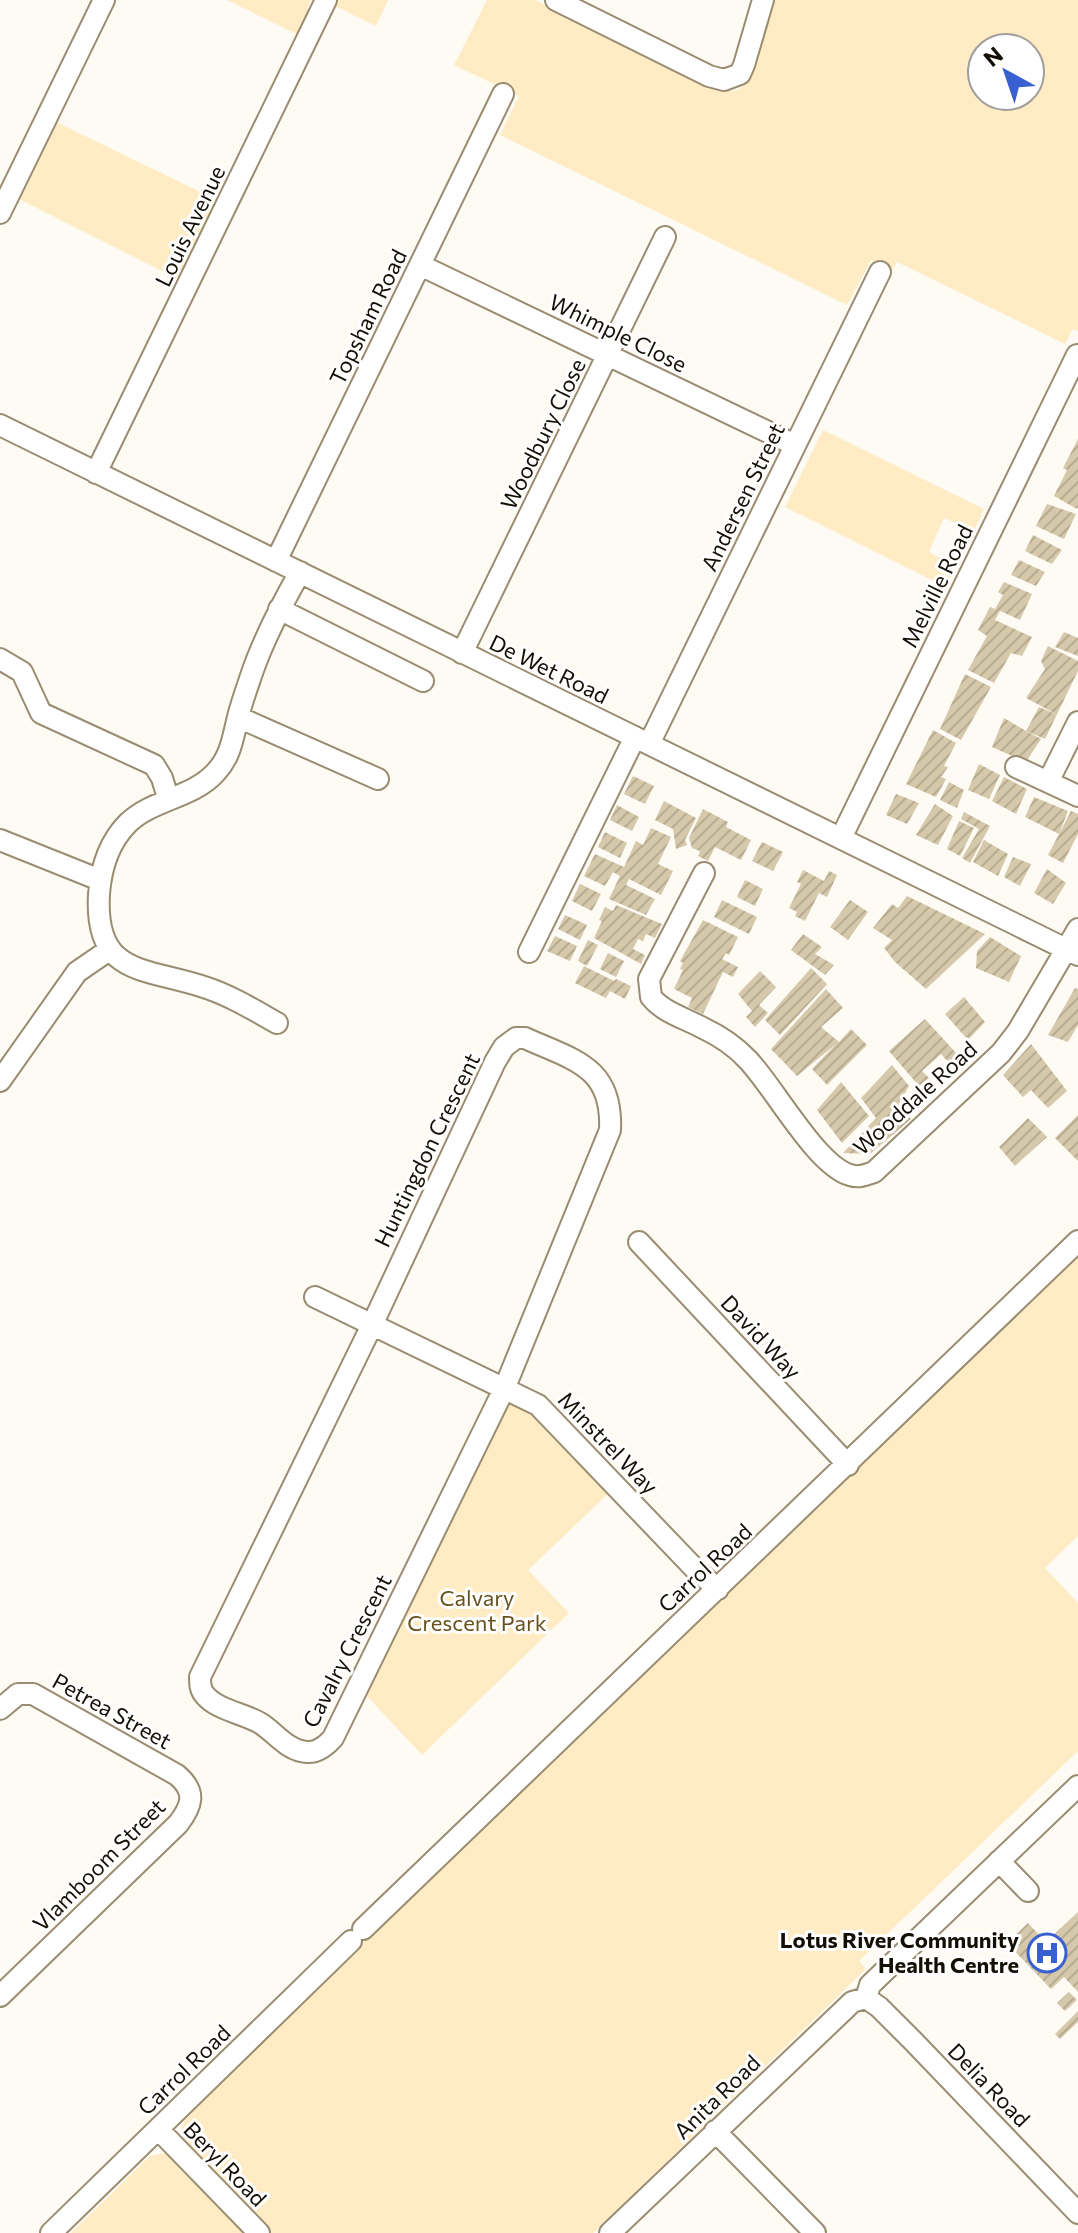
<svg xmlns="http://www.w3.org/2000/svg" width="1078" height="2233" font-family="Commissioner,sans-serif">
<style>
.green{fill:#ffecc4;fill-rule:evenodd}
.building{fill:url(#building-hatch)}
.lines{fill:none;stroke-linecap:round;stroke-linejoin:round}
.minor-casing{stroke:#998c70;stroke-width:24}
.minor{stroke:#fff;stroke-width:20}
.labels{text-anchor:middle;stroke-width:6;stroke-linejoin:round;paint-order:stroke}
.street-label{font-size:22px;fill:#130f05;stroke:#fff}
.park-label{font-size:22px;fill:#67511e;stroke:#fff}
.poi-label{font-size:22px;font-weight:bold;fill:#130f05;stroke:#fff;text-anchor:end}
</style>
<defs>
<pattern id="building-hatch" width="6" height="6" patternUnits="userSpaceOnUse" patternTransform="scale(2)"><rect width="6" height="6" fill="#d6c8aa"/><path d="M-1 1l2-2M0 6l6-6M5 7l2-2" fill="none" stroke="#b7ab91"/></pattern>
</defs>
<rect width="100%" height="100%" fill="#fefbf5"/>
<path class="green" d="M227 0H311L307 9 314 13 303 37Z
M337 0H388L376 26 335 6Z
M487 0H535L719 90C733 94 744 89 751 77L739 70 760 0H1078V331L1073 329 1065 344 897 262 892 270 871 260 847 305 500 135 519 96 454 65ZM982 48H1030V96H982Z
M54 121 221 202 182 281 17 198Z
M823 430 984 509 974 531 944 518 929 552 956 566 946 587 785 507Z
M1078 1253V1536L1045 1568 1078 1603V1751L859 1961 866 1969 593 2233H269L183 2143 181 2128 188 2113 360 1947 365 1934 691 1620 704 1615Z
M513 1404 533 1414 609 1493 528 1570 569 1613 422 1755 364 1693 504 1408Z
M165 2153 172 2156 248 2233H71L150 2156Z"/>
<path class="building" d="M1078 439V507L1077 509 1054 496 1067 470 1063 468Z
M1047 504 1076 514 1064 539 1036 526Z
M1033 535 1062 550 1052 564 1025 551Z
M1019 560 1045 572 1036 586 1011 575Z
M1004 582 1032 594 1020 620 1000 611 995 620 1032 637 1022 656 1011 653 994 683 968 670 987 636 978 630 990 607 995 609 1003 595 998 592Z
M1064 632 1078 638V656L1055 647Z
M1048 646 1078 661V671L1045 739 1026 731 1041 739 1026 762 992 747 1004 718 1026 731 1039 707 1056 714 1026 698 1045 669 1041 661Z
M965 674 991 687 961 740 940 729Z
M933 730 956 743 944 766 948 767 941 777 946 779 936 797 906 784Z
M979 764 1000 775 989 799 968 790Z
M633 776 654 786 645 804 624 794Z
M1004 777 1027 789 1016 814 992 801Z
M949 782 964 790 957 808 940 800Z
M896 794 919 803 907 824 886 815Z
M1034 797 1068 811 1059 834 1071 811 1078 814V834L1063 863 1048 855 1059 834 1025 817Z
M664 801 696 818 685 840 687 845 676 849 673 829 655 820Z
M935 804 953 816 938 845 916 835Z
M617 805 639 817 632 831 610 820Z
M703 809 728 822 726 827 751 840 741 860 715 847 708 861 698 856 700 851 692 848 689 838Z
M964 812 990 826 970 863 962 858 979 829 961 819Z
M959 821 974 828 960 856 947 849Z
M651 828 671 837 658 864 673 871 661 895 629 879 626 885 655 899 646 915 609 899 620 876 613 872 605 886 584 876 595 854 624 867 636 841 643 845Z
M605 832 627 843 620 858 598 847Z
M984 840 1008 854 998 876 973 862Z
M762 842 783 852 773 871 752 861Z
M1013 857 1031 864 1020 886 1004 877Z
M1047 869 1066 883 1053 904 1034 893Z
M803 870 824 881 829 871 837 875 827 897 819 893 805 921 795 916 797 912 789 908 801 884 797 882Z
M745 880 763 889 755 906 737 897Z
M580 884 601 894 592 911 572 901Z
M907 896 985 934 926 989 895 962 884 948 892 940 873 928 892 904 898 908Z
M722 900 757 917 749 934 714 917Z
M850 900 868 912 848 940 830 927Z
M616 905 662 924 655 938 646 934 643 941 638 939 633 949 645 955 641 964 594 938 602 921 599 920 605 907 613 911Z
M565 915 587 925 580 940 558 929Z
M703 920 738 937 729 955 726 953 722 959 738 967 733 977 723 972 703 1014 688 1007 692 998 674 989 683 970 680 969 683 963 680 961Z
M803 934 822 947 815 954 834 965 825 975 791 950Z
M555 936 577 946 570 961 547 951Z
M990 937 1021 956 1009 982 976 968 977 951Z
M588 940 598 945 587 966 578 961Z
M608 953 624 961 616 977 600 969Z
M584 966 614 981 616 979 631 986 625 999 610 991 606 998 575 983Z
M811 968 827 984 780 1035 765 1020Z
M760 971 776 987 759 1005 768 1013 755 1027 746 1017 752 1011 738 994Z
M1075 988 1078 989V1025L1068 1042 1048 1035Z
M826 989 843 1008 821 1027 839 1042 851 1029 867 1045 827 1085 812 1069 836 1044 797 1076 771 1049Z
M964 997 985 1022 968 1040 945 1014Z
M925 1019 957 1054 949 1063 941 1054 922 1071 929 1078 919 1086 889 1051Z
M1031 1044 1067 1091 1048 1108 1031 1090 1023 1097 1003 1075Z
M892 1065 909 1086 898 1105 911 1119 870 1154 843 1153 876 1118 861 1098Z
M841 1082 869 1116 842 1143 817 1110Z
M1078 1115V1161L1055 1138Z
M1028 1118 1047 1137 1015 1166 999 1147Z
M1078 1912V1992L1064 1977 1051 1989 1007 1943 1028 1923 1046 1942Z
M1069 1992 1077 2000 1065 2011 1057 2003Z
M1078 2011V2022L1060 2039 1055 2034Z"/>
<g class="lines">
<g class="minor-casing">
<path id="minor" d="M556 0 709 76 724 80 740 74 744 65 763 0
M0 213 104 0
M420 265 795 445
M0 425 1078 955
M96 473 326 0
M276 561 503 94
M279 609 423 681
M462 653 665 237
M0 659 22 672 41 713 154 765 162 778 168 798
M238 717 378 779
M649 744 880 272
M1016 767 1078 796
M1048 782 1078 722
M841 838 1077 355
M0 840 100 880
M704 873 649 979 651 997C664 1013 685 1018 703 1028 720 1036 736 1047 748 1060 774 1087 816 1165 850 1175 859 1178 865 1175 874 1172L1001 1053 1018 1031 1078 929
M529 952 635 737
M277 1023C254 1010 231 996 207 988 147 967 94 978 99 894 101 868 109 842 128 823 153 799 193 798 216 772 231 756 233 737 238 717 242 701 248 685 253 670 265 636 282 604 300 572
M516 1038H525C573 1060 613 1066 610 1130L505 1387 333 1738C327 1745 317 1753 307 1752 287 1751 275 1732 260 1723 243 1713 216 1710 204 1694 200 1689 200 1683 200 1677L372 1325 495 1062 504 1047Z
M0 1081 77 972 109 950
M639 1242 848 1465
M315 1297 538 1405 697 1571 718 1589
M0 1709 18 1694H33L177 1775C197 1792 192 1806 178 1824L0 1996
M999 1861 1028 1891
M363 1929 1078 1241
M866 1998 870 1985 1078 1786
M158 2129 259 2233
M715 2131 815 2233
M51 2233 351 1941
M610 2233 846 2008 852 2002 866 1998 879 2007 914 2042 1078 2213"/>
</g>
<use href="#minor" class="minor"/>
</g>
<defs>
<g id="hospital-ring" transform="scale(2)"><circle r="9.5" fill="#fff" stroke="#3960d1" stroke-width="1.5"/><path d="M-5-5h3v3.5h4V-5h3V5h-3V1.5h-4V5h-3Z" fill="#3960d1"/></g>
</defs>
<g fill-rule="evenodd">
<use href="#hospital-ring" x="1047" y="1953"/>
</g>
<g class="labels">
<g class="street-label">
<text transform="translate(190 226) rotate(-64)" y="8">Louis Avenue</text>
<text transform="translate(368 317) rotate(-64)" y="8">Topsham Road</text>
<text transform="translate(618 333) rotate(26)" y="8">Whimple Close</text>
<text transform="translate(543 434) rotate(-64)" y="8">Woodbury Close</text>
<text transform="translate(743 497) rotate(-64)" y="8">Andersen Street</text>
<text transform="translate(937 586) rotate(-64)" y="8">Melville Road</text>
<text transform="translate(549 669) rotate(26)" y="8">De Wet Road</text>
<text transform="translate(915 1098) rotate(-42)" y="8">Wooddale Road</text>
<text transform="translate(427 1150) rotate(-64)" y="8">Huntingdon Crescent</text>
<text transform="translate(761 1337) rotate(47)" y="8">David Way</text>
<text transform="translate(608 1443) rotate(46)" y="8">Minstrel Way</text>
<text transform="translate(705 1568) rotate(-43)" y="8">Carrol Road</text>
<text transform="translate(347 1651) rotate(-63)" y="8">Cavalry Crescent</text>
<text transform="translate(112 1711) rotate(29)" y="8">Petrea Street</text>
<text transform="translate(99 1865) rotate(-45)" y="8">Vlamboom Street</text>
<text transform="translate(184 2070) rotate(-44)" y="8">Carrol Road</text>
<text transform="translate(989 2085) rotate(46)" y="8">Delia Road</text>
<text transform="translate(717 2097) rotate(-44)" y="8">Anita Road</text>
<text transform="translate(225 2164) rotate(46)" y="8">Beryl Road</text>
</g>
<g class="park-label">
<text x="477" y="1606">Calvary<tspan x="477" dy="25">Crescent Park</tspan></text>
</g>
<g class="poi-label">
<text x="1019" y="1948">Lotus River Community<tspan x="1019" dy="25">Health Centre</tspan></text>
</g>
</g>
<g transform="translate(1006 72) rotate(320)"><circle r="38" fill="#ffffff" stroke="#a19f9b" stroke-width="2"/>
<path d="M0-6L14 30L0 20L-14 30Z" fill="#3960d1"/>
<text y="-12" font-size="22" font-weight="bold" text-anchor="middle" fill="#130f05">N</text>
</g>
</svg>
